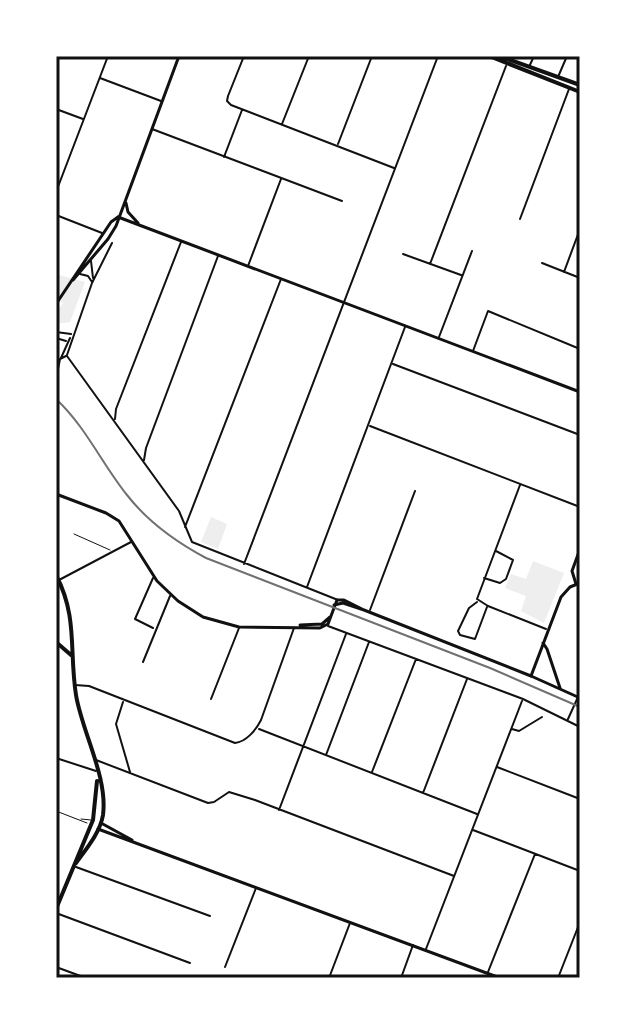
<svg xmlns="http://www.w3.org/2000/svg" width="636" height="1034" font-family="Poppins,sans-serif">
<style>
.green{fill:#eee}
.lines{fill:none;stroke-linecap:round;stroke-linejoin:round}
.service{stroke:#111;stroke-width:1}
.minor{stroke:#111;stroke-width:2}
.tertiary{stroke:#111;stroke-width:3}
.secondary{stroke:#111;stroke-width:3}
.trunk{stroke:#111;stroke-width:4}
.rail{stroke:#707070;stroke-width:2}
.neatline{fill:none;stroke:#111;stroke-width:3}
</style>
<rect width="100%" height="100%" fill="#fff"/>
<path class="green" d="M59 275 85 282 70 322 56 324V314L63 303 56 300V285Z
M211 517 227 524 218 549 201 542Z
M533 561 564 573 544 623 521 611 526 596 505 588 511 574 526 579Z"/>
<g class="lines">
<path class="service" d="M74 534 110 550
M56 811 87 823
M81 819 91 820"/>
<path class="minor" d="M244 56 228 96 227 101 231 105 394 168
M529 67 534 56
M558 77 567 56
M100 78 161 101
M56 109 83 119
M282 124 309 56
M152 129 342 201
M338 144 372 56
M224 157 242 110
M56 192 108 56
M56 215 102 233
M520 219 569 89
M403 254 461 275
M91 261 93 278
M542 263 580 278
M430 264 506 66
M248 266 281 179
M564 272 580 229
M80 274 88 276 92 282
M56 332 71 334
M439 337 472 251
M56 338 66 341
M473 351 488 311 580 349
M67 355 92 283 112 243
M67 356 179 511 192 542 338 600
M61 358 70 338
M393 364 580 435
M56 379 60 359 66 356
M115 419 116 409 181 242
M370 426 580 507
M144 460 146 448 218 256
M520 485 477 599 488 606 546 629
M185 527 281 279
M244 564 438 56
M153 578 135 619 153 628
M484 578 500 583 506 579 513 560 496 551
M59 580 131 542
M307 587 405 327
M477 602 469 608 458 631 460 635 475 639 487 607
M370 610 415 491
M328 626 523 699 580 727
M143 662 170 596
M75 685 89 686 235 743C246 742 256 730 261 720L294 628
M211 699 239 628
M123 702 116 724 130 772
M568 719 578 697
M259 729 477 814
M512 729 519 731 542 717
M326 755 369 642
M56 758 96 771
M96 760 208 803 214 802 229 792 255 800 454 876
M497 767 580 799
M372 772 416 659
M423 793 467 679
M279 810 346 634
M473 830 580 871
M76 867 210 916
M56 913 190 963
M426 949 522 701
M56 967 86 978
M225 967 256 888
M488 972 535 854
M329 978 350 923
M401 978 413 945
M558 978 580 922"/>
<path class="tertiary" d="M126 203 128 212 138 223
M118 217 580 392
M576 584 572 571 580 549
M531 676 580 698
M101 823 132 840
M98 829 500 978"/>
<path class="secondary" d="M73 280 108 239 116 226 179 56
M56 304 111 222 118 217
M56 494 106 513 119 521 157 581 178 601 203 617 239 627 320 628 328 624 337 600H344L364 610
M334 605 343 603 364 610 531 676 561 597 570 587 580 583
M300 625 322 624 330 617
M543 643 547 649 560 688"/>
<path class="trunk" d="M489 56 580 92
M499 56 580 85
M56 575C78 617 69 651 76 695 82 732 108 777 103 815 100 833 86 849 76 863
M56 642 71 655
M56 909 93 820 97 781
M56 977V978"/>
<path class="rail" d="M56 399C86 427 102 464 127 495 148 522 176 542 206 558L490 668 580 707"/>
</g>
<rect width="636" height="1034" fill="none" stroke="#ffffff" stroke-width="116"/>
<rect x="58" y="58" width="520" height="918" class="neatline"/>
</svg>
